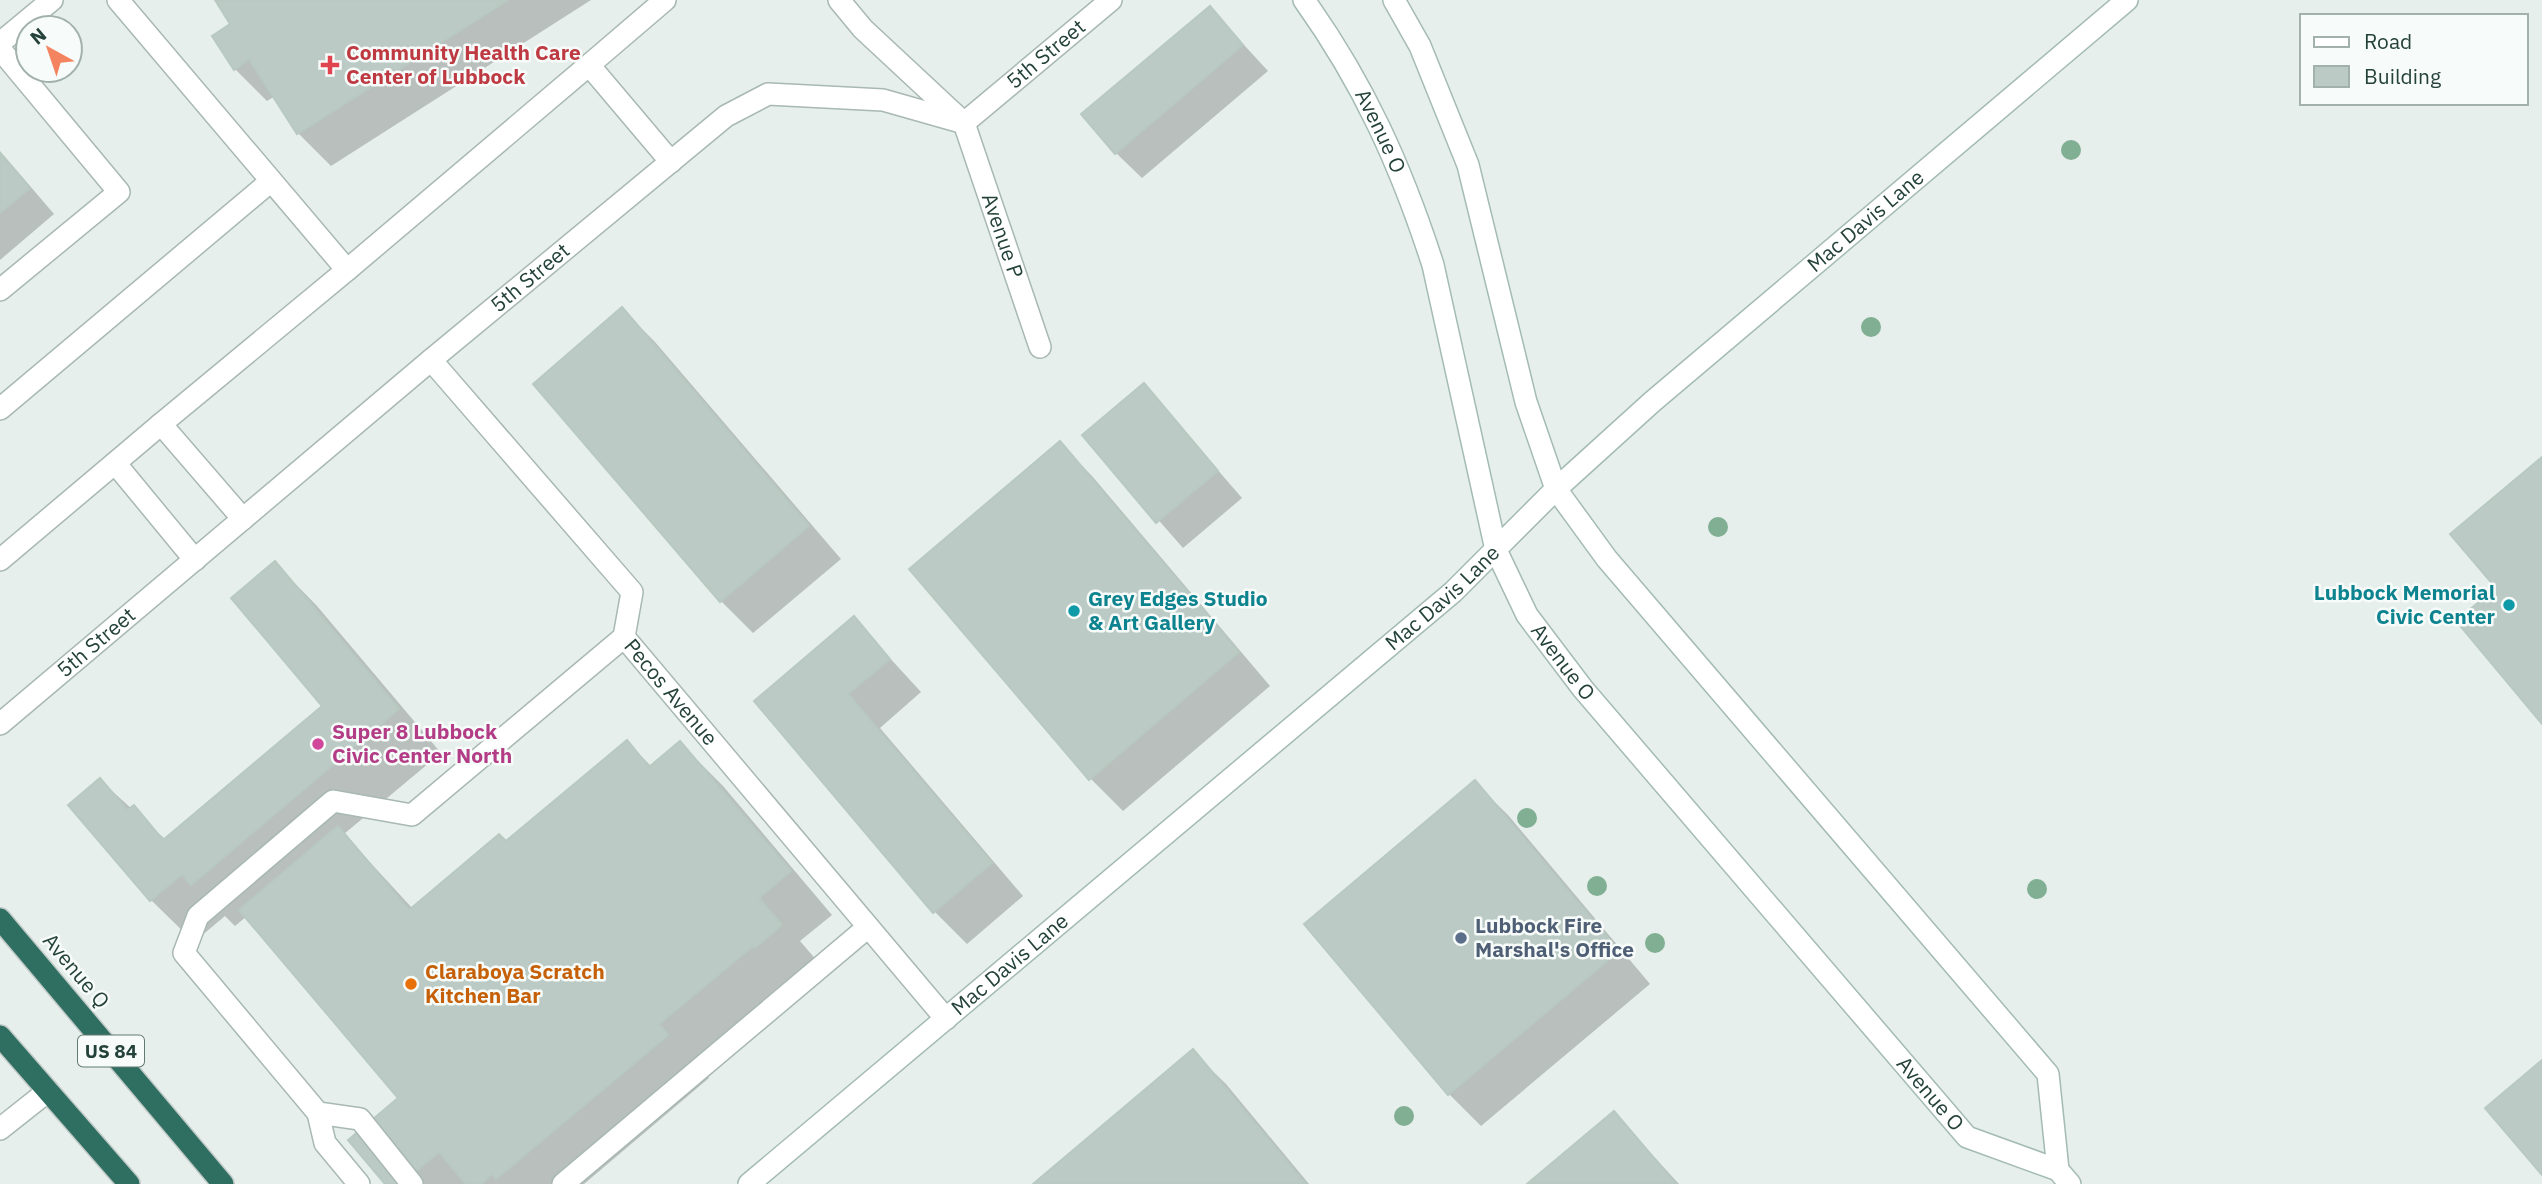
<svg xmlns="http://www.w3.org/2000/svg" width="2542" height="1184" font-family="'IBM Plex Sans',sans-serif">
<style>
.shadow{fill:#0003}
.building{fill:#bbcac4;stroke:#b8c9c2;stroke-width:2}
.lines{fill:none;stroke-linecap:round;stroke-linejoin:round}
.lane-casing{stroke:#a8b8b2;stroke-width:24}
.street-casing{stroke:#a8b8b2;stroke-width:24}
.secondary-casing{stroke:#a4bbb3;stroke-width:24}
.highway-casing{stroke:#c2cac8;stroke-width:24}
.lane{stroke:#fff;stroke-width:21}
.street{stroke:#fff;stroke-width:21}
.secondary{stroke:#fff;stroke-width:21}
.highway{stroke:#2f6f62;stroke-width:21}
.tree{fill:#80af93}
.health-dot{fill:#e0444e;stroke:#f7fbf9;stroke-width:2.5}
.culture-dot{fill:#0f9aa8;stroke:#f7fbf9;stroke-width:2.5}
.hotel-dot{fill:#d1479c;stroke:#f7fbf9;stroke-width:2.5}
.service-dot{fill:#5c6f8a;stroke:#f7fbf9;stroke-width:2.5}
.food-dot{fill:#e8710a;stroke:#f7fbf9;stroke-width:2.5}
.labels{text-anchor:middle;stroke-width:5;stroke-linejoin:round;paint-order:stroke}
.shield{fill:#f7fbf9;stroke:#637a73;stroke-width:2}
.shield-label{font-size:19px;font-weight:bold;fill:#24423a}
.health-label{font-size:21px;font-weight:bold;fill:#be3a42;stroke:#f7fbf9;text-anchor:start}
.street-label{font-size:21px;fill:#24423a;stroke:#f7fbf9}
.culture-label{font-size:21px;font-weight:bold;fill:#0d838f;stroke:#f7fbf9;text-anchor:end}
.hotel-label{font-size:21px;font-weight:bold;fill:#b23c85;stroke:#f7fbf9;text-anchor:start}
.service-label{font-size:21px;font-weight:bold;fill:#4e5e75;stroke:#f7fbf9;text-anchor:start}
.food-label{font-size:21px;font-weight:bold;fill:#c56008;stroke:#f7fbf9;text-anchor:start}
</style>
<rect width="100%" height="100%" fill="#e6efeb"/>
<path class="shadow" d="M217 0H591L331 166 298 133 275 96 267 101 235 69 233 24Z
M1210 8 1268 71 1142 178 1116 153Z
M0 151 54 214 0 260Z
M622 309 655 342 841 559 753 633 721 601Z
M1144 385 1242 498 1183 548 1084 435Z
M1059 443 1092 476 1270 686 1123 811 1091 779 912 569Z
M275 563 317 606 441 753 344 834 413 909 506 843 627 742 652 767 680 743 723 786 832 915 800 941 824 969 700 1068 709 1078 584 1184H387L401 1098 247 916 235 926 225 916 194 942 151 900 100 780 166 840 324 707Z
M854 619 921 692 880 728 1023 896 967 944 935 912 756 702Z
M1475 783 1508 815 1650 984 1481 1126 1449 1094Z
M1193 1052 1226 1084 1309 1184H1036Z
M1614 1113 1679 1184H1529Z"/>
<path class="building" d="M215 0H508L297 134 249 59 234 70 212 36 230 24Z
M1210 6 1243 45 1115 154 1081 114Z
M0 153 30 188 0 213Z
M622 307 809 526 720 602 533 384Z
M1144 383 1218 471 1156 523 1082 435Z
M1060 441 1239 652 1089 780 909 569Z
M2542 457V724L2456 621 2496 588 2450 534Z
M275 561 399 709 191 885 182 874 150 901 68 805 100 778 127 810 134 805 163 840 322 706 231 598Z
M854 616 890 659 848 694 992 863 933 913 754 701Z
M627 740 649 767 680 741 791 871 759 898 782 925 755 948 753 946 659 1024 668 1035 496 1179 492 1174 481 1184H466L439 1152 401 1184H385L348 1140 398 1098 239 910 338 826 409 910 499 834 506 841Z
M1475 780 1619 951 1448 1095 1304 924Z
M1193 1049 1306 1184H1033Z
M2542 1060V1175L2485 1108Z
M1614 1111 1676 1184H1527Z"/>
<g class="lines">
<g class="lane-casing">
<g id="lane">
<path d="M118 0 347 270 589 65 671 162"/>
<path d="M839 0 863 29 964 123"/>
<path d="M0 43 52 0"/>
<path d="M0 49 119 192 0 290"/>
<path d="M589 65 665 0"/>
<path id="s1" d="M431 360 632 592 624 637 946 1019"/>
<path d="M0 409 271 181"/>
<path d="M115 463 161 424"/>
<path d="M243 519 161 424 347 270"/>
<path d="M0 560 115 463 195 560"/>
<path d="M318 1113 325 1143 359 1184"/>
<path d="M0 1129 48 1091"/>
<path d="M412 1184 360 1119 318 1113 184 953 198 916 333 801 412 815 624 637"/>
<path d="M563 1184 868 927"/>
</g>
</g>
<g class="street-casing">
<g id="street">
<path id="s2" d="M964 123 1040 347"/>
<path id="s3" d="M964 123 1111 0"/>
<path id="s4" d="M0 724 431 360 726 116 768 94 883 100 964 123"/>
</g>
</g>
<g class="secondary-casing">
<g id="secondary">
<path id="s5" d="M1304 0C1364 84 1401 166 1433 265L1496 550 1527 615 1583 689 1967 1137 2058 1170 2070 1184"/>
<path d="M1394 0 1420 46 1468 165 1526 402 1556 489 1607 559 2048 1074 2058 1170"/>
<path id="s6" d="M749 1184 1453 592 1556 489 1652 402 2127 0"/>
</g>
</g>
<g class="highway-casing">
<path id="highway" d="M0 919 223 1184
M0 1036 129 1184"/>
</g>
<use href="#lane" class="lane"/>
<use href="#street" class="street"/>
<use href="#secondary" class="secondary"/>
<use href="#highway" class="highway"/>
</g>
<g class="tree">
<circle cx="2071" cy="150" r="10"/>
<circle cx="1871" cy="327" r="10"/>
<circle cx="1718" cy="527" r="10"/>
<circle cx="1527" cy="818" r="10"/>
<circle cx="1597" cy="886" r="10"/>
<circle cx="2037" cy="889" r="10"/>
<circle cx="1655" cy="943" r="10"/>
<circle cx="1404" cy="1116" r="10"/>
</g>
<path class="health-dot" d="M326.5 54.5h7v7h7v7h-7v7h-7v-7h-7v-7h7z"/>
<g class="culture-dot">
<circle cx="2509" cy="605" r="7"/>
<circle cx="1074" cy="611" r="7"/>
</g>
<circle class="hotel-dot" cx="318" cy="744" r="7"/>
<circle class="service-dot" cx="1461" cy="938" r="7"/>
<circle class="food-dot" cx="411" cy="984" r="7"/>
<g class="labels">
<rect class="shield" x="78" y="1035.5" width="66" height="31" rx="5"/>
<g class="shield-label">
<text x="111" y="1058">US 84</text>
</g>
<g class="health-label">
<text x="346" y="60">Community Health Care<tspan x="346" dy="24">Center of Lubbock</tspan></text>
</g>
<g class="street-label">
<text dy="7" stroke="none"><textPath href="#s3" startOffset="107">5th Street</textPath></text>
<text dy="7" stroke="none"><textPath href="#s5" startOffset="152">Avenue O</textPath></text>
<text dy="7" stroke="none"><textPath href="#s6" startOffset="1475">Mac Davis Lane</textPath></text>
<text dy="7" stroke="none"><textPath href="#s2" startOffset="119">Avenue P</textPath></text>
<text dy="7" stroke="none"><textPath href="#s4" startOffset="693">5th Street</textPath></text>
<text dy="7" stroke="none"><textPath href="#s6" startOffset="908">Mac Davis Lane</textPath></text>
<text dy="7" stroke="none"><textPath href="#s4" startOffset="126">5th Street</textPath></text>
<text dy="7" stroke="none"><textPath href="#s5" startOffset="719">Avenue O</textPath></text>
<text dy="7" stroke="none"><textPath href="#s1" startOffset="425">Pecos Avenue</textPath></text>
<text dy="7" stroke="none"><textPath href="#s6" startOffset="341">Mac Davis Lane</textPath></text>
<text transform="translate(76 971) rotate(50)" y="7">Avenue Q</text>
<text dy="7" stroke="none"><textPath href="#s5" startOffset="1286">Avenue O</textPath></text>
</g>
<g class="culture-label">
<text x="2495" y="600">Lubbock Memorial<tspan x="2495" dy="24">Civic Center</tspan></text>
<text x="1088" y="606" text-anchor="start">Grey Edges Studio<tspan x="1088" dy="24">&amp; Art Gallery</tspan></text>
</g>
<g class="hotel-label">
<text x="332" y="739">Super 8 Lubbock<tspan x="332" dy="24">Civic Center North</tspan></text>
</g>
<g class="service-label">
<text x="1475" y="933">Lubbock Fire<tspan x="1475" dy="24">Marshal's Office</tspan></text>
</g>
<g class="food-label">
<text x="425" y="979">Claraboya Scratch<tspan x="425" dy="24">Kitchen Bar</tspan></text>
</g>
</g>
<rect x="2300" y="14" width="228" height="91" fill="#f7fbf9" stroke="#a3b1ad" stroke-width="2"/>
<rect x="2314" y="37" width="35" height="10" fill="#ffffff" stroke="#a3b1ad" stroke-width="2"/>
<text x="2364" y="49" font-size="21" fill="#24423a">Road</text>
<rect x="2314" y="66" width="35" height="21" fill="#bbcac4" stroke="#a3b1ad" stroke-width="2"/>
<text x="2364" y="84" font-size="21" fill="#24423a">Building</text>
<g transform="translate(49 49) rotate(320)"><circle r="33" fill="#f7fbf9" stroke="#a3b1ad" stroke-width="2"/>
<path d="M0-5L12 26L0 18L-12 26Z" fill="#f4845f"/>
<text y="-10" font-size="19" font-weight="bold" text-anchor="middle" fill="#24423a">N</text>
</g>
</svg>
